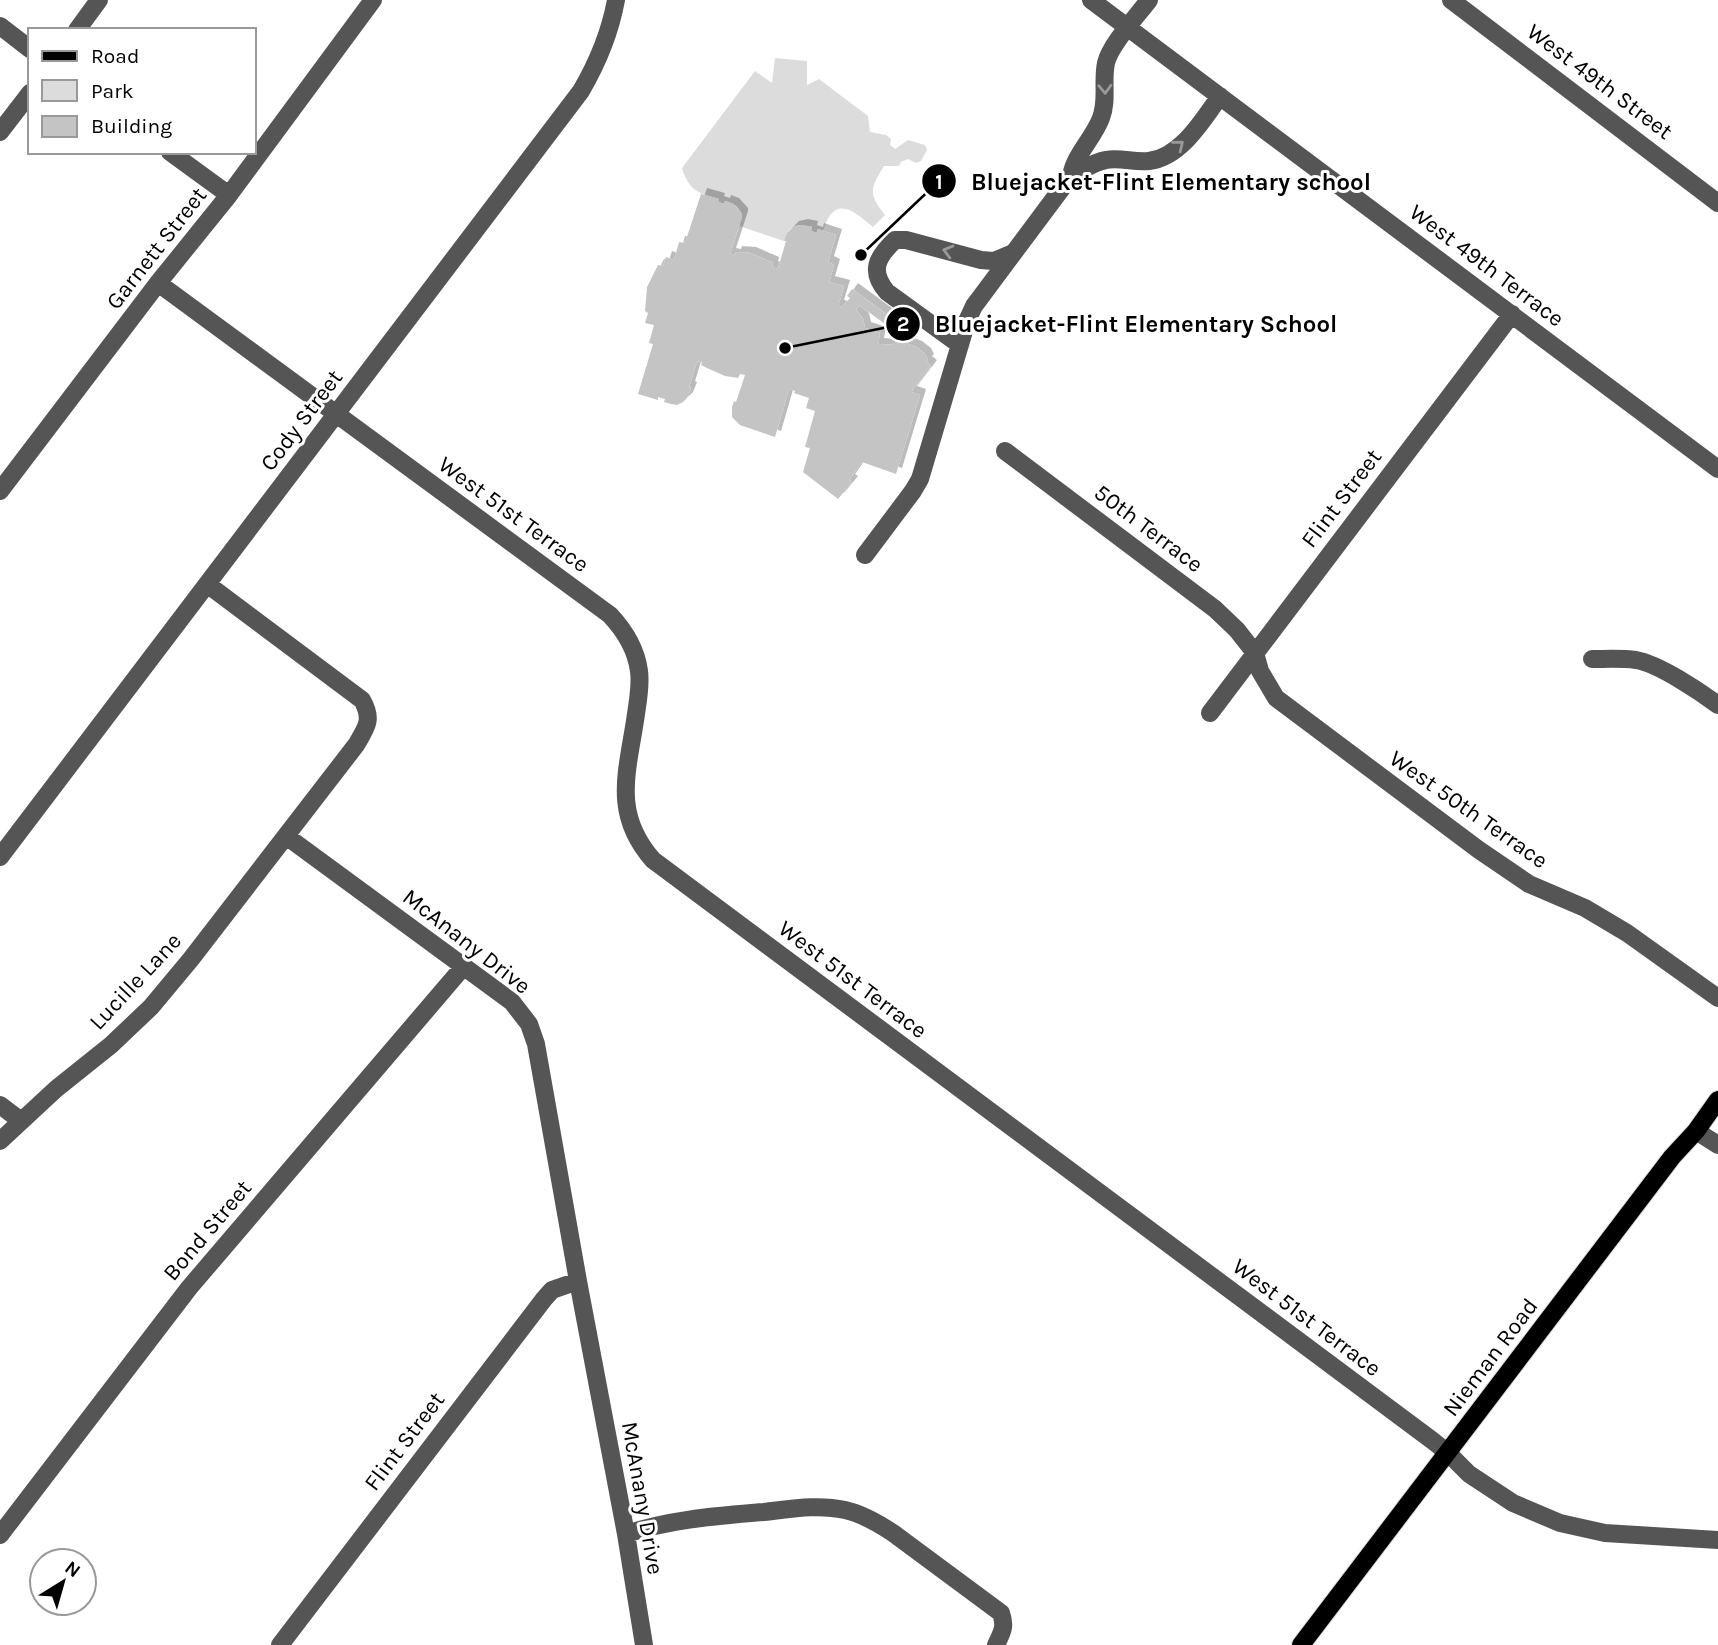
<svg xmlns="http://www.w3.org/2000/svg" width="1718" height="1645" font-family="Karla,sans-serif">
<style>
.green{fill:#dcdcdc}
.building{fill:#c4c4c4;filter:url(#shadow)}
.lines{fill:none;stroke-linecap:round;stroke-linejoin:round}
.major-casing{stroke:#dbdbdb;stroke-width:20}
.minor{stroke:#555;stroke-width:18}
.major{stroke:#000;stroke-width:18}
.oneway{stroke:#999}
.labels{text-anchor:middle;stroke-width:6;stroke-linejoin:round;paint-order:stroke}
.street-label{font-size:23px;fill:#000;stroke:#fff}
.leader{fill:none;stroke:#000;stroke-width:2.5}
.callout-dot{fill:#000;stroke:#fff;stroke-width:2.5}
.mark-label{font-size:21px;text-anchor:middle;font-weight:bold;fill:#fff}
.callout-label{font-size:24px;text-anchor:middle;font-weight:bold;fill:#000;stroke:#fff;stroke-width:6;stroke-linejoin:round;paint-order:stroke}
</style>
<defs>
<filter id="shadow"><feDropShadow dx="6" dy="-6" stdDeviation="0" flood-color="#0004"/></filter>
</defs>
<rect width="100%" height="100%" fill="#fff"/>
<path class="green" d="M775 58 807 61V85L819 79 868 116 870 132 886 135 891 139 890 145 895 149 908 140 925 145 927 150 921 161 916 163 908 159 901 162 899 166H884C870 189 868 194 885 215L873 227C853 210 834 194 823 231L818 230 817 233 811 231V227L797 225 789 230 784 241 739 226 742 214 737 206 726 201 724 204 718 202V199C697 193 689 190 682 168L755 71 772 83Z"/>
<path class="building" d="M701 194 719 199 718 202 724 204 725 201 733 204 742 214V217L730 254 735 255 736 252 750 253 773 263 772 267 778 269 786 241H784L787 233 793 227 802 225 812 227 811 231 817 233 818 229 836 235 828 262 834 265 829 282 844 286 838 306 842 307 850 298 847 296 852 289 890 317 885 324 859 305 856 310 863 319 865 328 880 333 878 344 892 345 898 341 904 346 906 343 916 347 925 354 928 360 926 362 931 366 911 392 920 395 896 474 862 462 849 480 852 482 838 499 803 472 810 448 805 447 815 411 806 408 809 398 794 393 795 391 789 389 775 437 740 425 732 417V407L734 401 736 402 745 375 740 374 738 378 725 376 707 368 701 365 702 362 697 361 689 387 691 388 687 398 683 402 677 405 671 404 664 402 665 399 658 397V400L638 394 653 344 649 343 654 325 645 323 648 313 645 311 647 287 658 265 663 266 666 257 674 260 679 242 685 243Z"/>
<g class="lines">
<g class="major-casing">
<path id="major" d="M1301 1645 1672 1157 1696 1131 1718 1100"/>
</g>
<path class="minor" d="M1091 0 1718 469
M1451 0 1718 203
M0 26 30 49
M77 30 99 0
M0 132 30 93
M170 152 229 195
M1071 176C1082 171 1093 162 1106 160 1120 157 1135 163 1149 161 1181 157 1203 120 1220 96
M158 283 610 615C625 631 636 648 639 671 641 685 638 700 636 714 628 771 611 812 653 860L1433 1441 1448 1453 1469 1474 1513 1503 1560 1523 1605 1533 1718 1540
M960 345 887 292C869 271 877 257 895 240H906L981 260 994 261 1013 253
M1005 451 1215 609 1237 630 1255 653 1260 671 1276 698 1479 850 1529 884 1585 908 1627 933 1718 998
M0 491 158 283 229 195 373 0
M865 555 913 491 920 479 967 321 974 306 1071 176C1075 154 1093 139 1101 118 1108 100 1102 82 1106 63 1110 45 1137 16 1149 0
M1592 659C1606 659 1622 658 1636 660 1659 664 1699 691 1718 705
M1210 713 1512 314
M286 836 512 1002 529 1024 536 1044 578 1281 626 1534 644 1645
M0 857 581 91C598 62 610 33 616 0
M0 1105 21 1121
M1696 1131 1718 1145
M0 1141 56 1089 111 1045 151 1007 191 959 356 745C367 727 373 719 362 700L207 584
M626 1534C671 1519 717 1516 764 1512 791 1509 818 1504 845 1510 863 1514 878 1523 893 1533L1001 1613C1006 1627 1002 1632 996 1645
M0 1535 189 1288 464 966
M280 1645 544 1299 552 1290 578 1281"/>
<use href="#major" class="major"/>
</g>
<defs><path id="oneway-chevron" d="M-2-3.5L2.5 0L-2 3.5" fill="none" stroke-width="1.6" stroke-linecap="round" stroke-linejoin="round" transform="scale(1.75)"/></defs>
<g class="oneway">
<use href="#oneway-chevron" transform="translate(1105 89) rotate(88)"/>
<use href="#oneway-chevron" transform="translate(1179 145) rotate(-39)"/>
<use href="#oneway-chevron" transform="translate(948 251) rotate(-165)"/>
</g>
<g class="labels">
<g class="street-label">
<text transform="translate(1600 81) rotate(37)" y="8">West 49th Street</text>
<text transform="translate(156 248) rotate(-52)" y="8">Garnett Street</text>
<text transform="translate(1487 265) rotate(37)" y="8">West 49th Terrace</text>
<text transform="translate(301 420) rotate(-53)" y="8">Cody Street</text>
<text transform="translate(1341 498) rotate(-53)" y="8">Flint Street</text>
<text transform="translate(514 514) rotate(36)" y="8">West 51st Terrace</text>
<text transform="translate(1149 528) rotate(37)" y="8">50th Terrace</text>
<text transform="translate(1469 809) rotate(35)" y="8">West 50th Terrace</text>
<text transform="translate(467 941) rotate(38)" y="8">McAnany Drive</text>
<text transform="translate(853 979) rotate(37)" y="8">West 51st Terrace</text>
<text transform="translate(135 981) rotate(-47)" y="8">Lucille Lane</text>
<text transform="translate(207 1230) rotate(-50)" y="8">Bond Street</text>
<text transform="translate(1307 1317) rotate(37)" y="8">West 51st Terrace</text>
<text transform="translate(1490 1357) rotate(-53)" y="8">Nieman Road</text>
<text transform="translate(404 1441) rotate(-53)" y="8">Flint Street</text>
<text transform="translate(643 1498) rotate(80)" y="8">McAnany Drive</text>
</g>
</g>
<path class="leader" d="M861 255L939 181M785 348L903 324"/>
<g class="callout-dot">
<circle cx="861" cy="255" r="7"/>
<circle cx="785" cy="348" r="7"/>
<circle cx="939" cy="181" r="18"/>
<circle cx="903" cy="324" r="18"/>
</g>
<g class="mark-label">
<text x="939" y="189">1</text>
<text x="903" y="331">2</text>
</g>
<g class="callout-label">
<text x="1171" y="190">Bluejacket-Flint Elementary school</text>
<text x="1136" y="332">Bluejacket-Flint Elementary School</text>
</g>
<rect x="28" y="28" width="228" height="126" fill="#ffffff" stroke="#999999" stroke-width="2"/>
<rect x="42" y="51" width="35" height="10" fill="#000000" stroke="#999999" stroke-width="2"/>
<text x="91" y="63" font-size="21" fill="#000000">Road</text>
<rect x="42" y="80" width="35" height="21" fill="#dcdcdc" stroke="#999999" stroke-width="2"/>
<text x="91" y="98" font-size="21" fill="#000000">Park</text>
<rect x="42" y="116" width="35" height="21" fill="#c4c4c4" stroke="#999999" stroke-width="2"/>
<text x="91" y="133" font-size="21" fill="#000000">Building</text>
<g transform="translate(63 1582) rotate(37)"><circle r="33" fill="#ffffff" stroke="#999999" stroke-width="2"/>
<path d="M0-5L12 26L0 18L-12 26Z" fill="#000000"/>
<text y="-10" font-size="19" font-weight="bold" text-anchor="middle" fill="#000000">N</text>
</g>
</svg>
